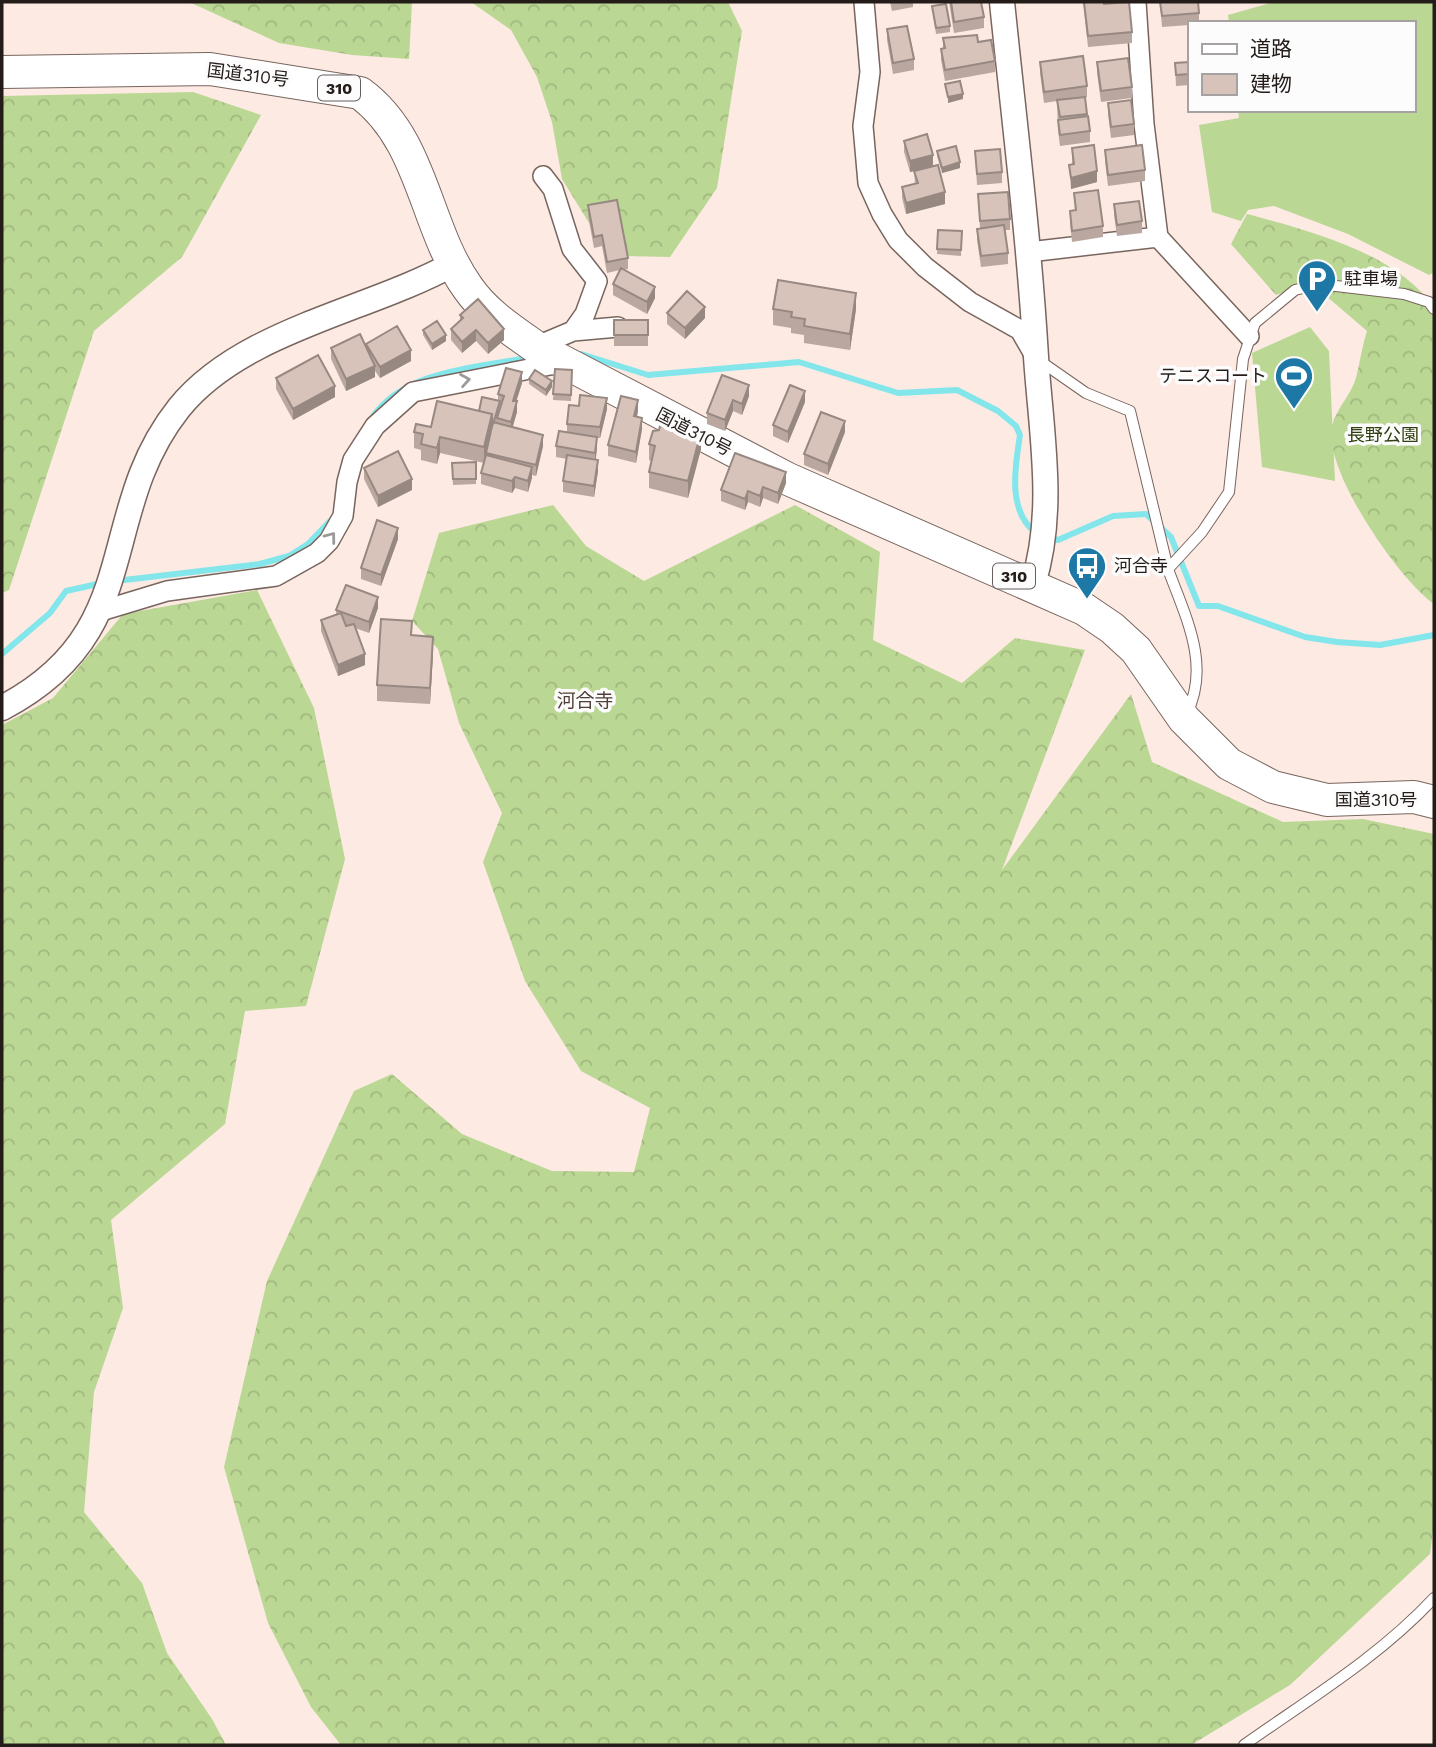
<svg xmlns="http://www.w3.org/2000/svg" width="1436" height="1747" font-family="'Work Sans','Noto Sans JP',sans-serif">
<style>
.forest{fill:url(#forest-crowns)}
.garden{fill:#bbd794}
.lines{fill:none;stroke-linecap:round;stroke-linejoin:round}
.stream{stroke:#82e6eb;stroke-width:6}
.service-casing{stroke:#78655e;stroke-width:12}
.minor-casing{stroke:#78655e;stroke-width:22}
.tertiary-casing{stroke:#78655e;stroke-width:27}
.trunk-casing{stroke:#78655e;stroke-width:34}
.service{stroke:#fff;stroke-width:10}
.minor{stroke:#fff;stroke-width:19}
.tertiary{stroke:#fff;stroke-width:24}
.trunk{stroke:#fff;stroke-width:32}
.wall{fill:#baa8a0}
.shaded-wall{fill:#978882}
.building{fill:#d8c3ba;stroke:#978882;stroke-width:2}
.oneway{stroke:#9c9998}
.labels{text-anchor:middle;stroke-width:7;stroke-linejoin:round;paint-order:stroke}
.shield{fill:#fcfcfc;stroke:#655f5d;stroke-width:2}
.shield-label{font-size:16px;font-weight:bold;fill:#241c19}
.street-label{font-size:18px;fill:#241c19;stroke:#fcfcfc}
.poi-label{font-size:18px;fill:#241c19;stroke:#fcfcfc;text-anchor:start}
.park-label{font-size:18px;fill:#2f4010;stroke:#fcfcfc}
.neighbourhood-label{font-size:19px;fill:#4f3e37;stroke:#fcfcfc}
</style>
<defs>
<pattern id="forest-crowns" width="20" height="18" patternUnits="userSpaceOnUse" patternTransform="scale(1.75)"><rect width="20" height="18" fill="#bbd794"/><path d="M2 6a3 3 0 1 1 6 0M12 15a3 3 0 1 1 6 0" fill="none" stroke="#a1b87f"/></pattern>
</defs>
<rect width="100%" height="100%" fill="#fceae3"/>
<path class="forest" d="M189 2H419L412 3 409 59 352 55 279 43Z
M471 2H728L742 31 717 188 670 257 624 256 594 231 562 179 552 122 537 77 511 30Z
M193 92 261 115 182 257 94 331 9 590 2 593V96Z
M1247 214C1307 230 1398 253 1434 308V604C1400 581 1322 469 1332 426 1336 409 1351 395 1356 378 1360 362 1362 347 1367 331L1311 283 1276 295 1231 244Z
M553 505 586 546 644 581 795 505 880 552 873 640 962 683 1015 638 1085 650 1002 870 1131 694 1152 762 1283 822 1363 819 1434 834V1523L1430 1554 1290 1685 1191 1745H341L311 1707 268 1623 224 1467 267 1281 354 1091 392 1074 462 1134 552 1171 634 1172 650 1108 581 1071 525 981 483 862 502 813 459 723 438 649 412 621 439 533Z
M257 590 314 708 345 859 306 1006 245 1011 225 1124 111 1220 123 1308 94 1392 84 1512 142 1583 167 1653 212 1719 226 1745H2V725L53 698 123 614Z"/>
<path class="garden" d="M1274 2H1434V272L1429 275 1348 234 1274 206 1248 210 1241 221 1212 212 1199 125 1239 118 1238 110H1413V23H1229L1228 15Z
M1310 327 1329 351 1335 481 1262 467 1252 353Z"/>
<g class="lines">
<path class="stream" d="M581 354 648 375 799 362 898 393 957 390 998 411 1016 426 1020 435C1015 467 1007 511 1036 533
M372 418C405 369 476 369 530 357
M1049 538 1058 540 1113 516 1146 514 1171 537 1199 606H1218L1305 637 1337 642 1380 645 1434 635
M116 581 260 564 289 556 308 544 331 520
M2 654 50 613 66 591 102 583"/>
<g class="service-casing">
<path id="service" d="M1040 361 1086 393 1130 411 1168 569
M1187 713C1211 664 1185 616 1168 569L1202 532 1229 492 1243 359 1255 323 1295 290 1319 284 1404 294 1429 302 1434 309
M1244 1745C1309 1699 1379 1657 1434 1598"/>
</g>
<g class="minor-casing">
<path id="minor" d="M864 2 870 72 863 126 868 183 882 214 898 240 925 267 970 302 1020 330 1035 356
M1136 2 1144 124 1158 237 1249 336
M543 176 553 189 572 249 597 281 585 314 573 331
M1029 252 1158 237
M535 347 573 331 618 327
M101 611 167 591 276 576 317 553 329 541 343 516 347 482 353 460 375 426 413 392 560 363"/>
</g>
<g class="tertiary-casing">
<path id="tertiary" d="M1002 2C1014 120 1029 238 1036 357 1041 432 1056 511 1033 584
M2 708C148 632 94 515 179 408 242 330 368 311 453 264"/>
</g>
<g class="trunk-casing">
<path id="trunk" d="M2 72 210 69 360 93C424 140 424 227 468 288 486 314 512 330 537 348L788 479 1084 609 1112 628 1136 650 1184 719 1229 764 1273 787 1327 800 1414 797 1434 802"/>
</g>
<use href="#service" class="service"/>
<use href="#minor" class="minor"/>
<use href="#tertiary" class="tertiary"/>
<use href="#trunk" class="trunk"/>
</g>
<path class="wall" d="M890 2H913V7L892 11Z
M949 2H981L984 17V28L954 33Z
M1083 2H1104V4L1132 32V43L1088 47Z
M1160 2 1199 13V23H1189V25L1162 27Z
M932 6 950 26V32L936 34Z
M887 29 914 59V70L893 74 887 40Z
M943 38 978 42 995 61V72L945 81 941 60V49H943Z
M1189 54V85L1176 86 1175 63 1189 62Z
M1040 62 1087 86V97L1085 98 1087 116 1090 131V142L1060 146 1058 131 1057 101 1044 103 1040 73Z
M1097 62 1132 87V98L1101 102 1097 73Z
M1108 103 1134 124V135L1111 138 1108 114Z
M904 141 933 166 945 204 906 214 902 198V187L915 184 914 171 910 172 904 152Z
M1072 148 1097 182 1071 189 1069 165 1072 164Z
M1105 150 1145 170V181L1108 186 1105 161Z
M937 151 960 168 942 173 937 156Z
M975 151 1002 172V183L977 185Z
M1074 193 1103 226V237L1072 242 1070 222V211L1075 210Z
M978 194 1010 219V230H1004L1008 253V264L981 267 977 240V229L980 228Z
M1114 204 1142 221V233L1117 236 1114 215Z
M588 205 628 258V269L623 270 655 298 647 314 613 295V284L620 270 607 273 602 246 594 248 588 216Z
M938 230 962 231 961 256 937 254Z
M773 309H856L850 350 804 343V335L791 333V328L773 325Z
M667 313 705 318 685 339 667 324Z
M460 315 504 340 488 354 476 341 462 353 451 340V329L460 321Z
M614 320H648V346H614Z
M423 330 446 341 432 350 423 335Z
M366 344 411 361 380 378 375 371V377L346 391 331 359V348L366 346Z
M555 369 572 370 571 401 553 400Z
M722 375 749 396 742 415 733 411 725 431 707 424V413Z
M276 378 335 397 293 420 276 389Z
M529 379 552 387 546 396 529 384Z
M522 383 516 401 517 412 512 427 543 446 536 476 532 475 528 492 515 488 512 493 481 484V473L484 463 440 453 437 464 421 460V450L414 448V432L431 427 479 411 498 401V394Z
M805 402 788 443 773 436V425Z
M607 409 600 438H597L596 460 598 471 594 497 563 492V481L567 459 556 457V446L567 432V424Z
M638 411 637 417 642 429 636 463 608 456V445Z
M845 432 828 475 804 465V454Z
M649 444 701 449 688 498 649 488V472L651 461 649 460Z
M476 462V484L453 485 452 463Z
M364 468 412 490 378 507 364 479Z
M786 483 778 504 763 498 760 507 748 502 745 510 721 501V490Z
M398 539 381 586 361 579V568Z
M378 608 369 633 355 628 365 665 338 676 321 631V620L336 614V610Z
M412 635 433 653 430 704 377 701V685Z"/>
<path class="shaded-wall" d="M963 94V99L948 103V97Z
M933 155V166L910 172V161Z
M960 162V168L942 173V168Z
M1097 171V182L1071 189V178Z
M945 192V204L906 214V203Z
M655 287V298L647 314V302Z
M856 293V309L850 350V334Z
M705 307V318L685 339V328Z
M504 329V340L488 354V343Z
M476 330V341L462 353V342Z
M446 335V341L432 350V344Z
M411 350V361L380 378V367Z
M375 366V377L346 391V379Z
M522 372V383L513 412V401Z
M552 381V387L546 396V390Z
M749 385V396L742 415V404Z
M335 386V397L293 420V409Z
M805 391V402L788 443V432Z
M607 398V409L600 438V427Z
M638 400V411L634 427V416Z
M733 400V411L725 431V420Z
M517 401V412L511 433V422Z
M492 414V430L484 463V447Z
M642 418V429L636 463V452Z
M845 421V432L828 475V464Z
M701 432V449L688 498V481Z
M543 435V446L536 476V465Z
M440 437V453L437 464V448Z
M597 437V448L595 464V453Z
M598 460V471L594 497V486Z
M532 467V478L528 492V481Z
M786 472V483L778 504V493Z
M515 477V488L512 493V481Z
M412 479V490L378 507V496Z
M763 487V498L760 507V496Z
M748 491V502L745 510V499Z
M398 528V539L381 586V575Z
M378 597V608L369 633V622Z
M433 637V653L430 704V688Z
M365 654V665L338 676V665Z"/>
<path class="building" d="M951 2H981L984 17 954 22Z
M1084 2H1104V4L1129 2 1132 32 1088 36Z
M1160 2H1198L1199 13 1162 16Z
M946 4 950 26 936 28 932 6Z
M907 26 914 59 893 63 887 29Z
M977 35 978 42 991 40 995 61 945 70 941 49 945 48 943 38Z
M1083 56 1087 86 1044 92 1040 62Z
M1128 58 1132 87 1101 91 1097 62Z
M1189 62V74L1176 75 1175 63Z
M960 81 963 94 948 97 945 84Z
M1085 97 1087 114 1060 117 1057 100Z
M1131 100 1134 124 1111 127 1108 103Z
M1088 116 1090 131 1060 135 1058 120Z
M927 134 933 155 910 161 904 141Z
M1094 145 1097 171 1071 178 1069 165 1074 164 1072 148Z
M1142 145 1145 170 1108 175 1105 150Z
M956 146 960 162 942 168 937 151Z
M1000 149 1002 172 977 174 975 151Z
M938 165 945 192 906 203 902 187 918 183 914 171Z
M1098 190 1103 226 1072 231 1070 211 1076 210 1074 193Z
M1008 192 1010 219 980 221 978 194Z
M617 200 628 258 607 262 602 235 594 237 588 205Z
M1139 201 1142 221 1117 225 1114 204Z
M1004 225 1008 253 981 256 977 229Z
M938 230 962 231 961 250 937 249Z
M621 268 655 287 647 302 613 284Z
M778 280 856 293 850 334 804 326 805 319 791 317 792 312 773 309Z
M687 291 705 307 685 328 667 313Z
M478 299 504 329 488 343 476 330 462 342 451 329 463 318 460 315Z
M614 320H648V335H614Z
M437 321 446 335 432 344 423 330Z
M397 326 411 350 380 367 366 344Z
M360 334 375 366 346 379 331 348Z
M318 355 335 386 293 409 276 378Z
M506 368 522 372 513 401H517L511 422 497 418 504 396 498 394Z
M555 369 572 370 571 395 553 394Z
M535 370 552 381 546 390 529 379Z
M722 375 749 385 742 404 733 400 725 420 707 413Z
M790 385 805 391 788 432 773 425Z
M580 395 607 398 600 427 567 424 569 405 579 406Z
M621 396 638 400 634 416 642 418 636 452 608 445Z
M482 397 500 401 493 424H492V414L479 411Z
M437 401 492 414 484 447 440 437 437 448 421 444 423 434 414 432 416 424 431 427Z
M821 412 845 421 828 464 804 454Z
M493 422 543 435 536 465 486 453Z
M661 422 701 432 688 481 649 472 655 446 649 444 653 431 659 430Z
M559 431 597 437 595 453 556 446Z
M398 451 412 479 378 496 364 468Z
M735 453 786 472 778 493 763 487 760 496 748 491 745 499 721 490Z
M486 455 532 467 528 481 515 477 512 481 481 473Z
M567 455 598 460 594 486 563 481Z
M476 462V479H453L452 463Z
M377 520 398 528 381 575 361 568Z
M346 585 378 597 369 622 336 610Z
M341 613 346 626 354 624 365 654 338 665 321 620Z
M381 619 412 621 411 635 433 637 430 688 377 685Z"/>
<defs><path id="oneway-chevron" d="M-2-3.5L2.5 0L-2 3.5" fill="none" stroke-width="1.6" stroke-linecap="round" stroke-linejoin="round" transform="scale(1.75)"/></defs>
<g class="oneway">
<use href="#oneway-chevron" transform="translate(465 380) rotate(-10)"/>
<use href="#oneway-chevron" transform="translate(331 537) rotate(-53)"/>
</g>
<defs>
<g id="parking-pin" transform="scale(2.0125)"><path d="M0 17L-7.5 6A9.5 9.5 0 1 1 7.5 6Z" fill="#1d78a6" stroke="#fcfcfc"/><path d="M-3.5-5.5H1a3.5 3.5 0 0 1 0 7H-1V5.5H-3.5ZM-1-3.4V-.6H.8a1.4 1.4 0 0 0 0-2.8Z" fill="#fff"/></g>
<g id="stadium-pin" transform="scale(2.0125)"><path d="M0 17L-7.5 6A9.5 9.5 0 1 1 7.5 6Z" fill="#1d78a6" stroke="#fcfcfc"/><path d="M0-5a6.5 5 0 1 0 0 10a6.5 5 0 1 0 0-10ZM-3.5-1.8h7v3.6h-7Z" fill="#fff"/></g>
<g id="bus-pin" transform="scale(2.0125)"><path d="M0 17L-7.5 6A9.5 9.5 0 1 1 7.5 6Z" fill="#1d78a6" stroke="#fcfcfc"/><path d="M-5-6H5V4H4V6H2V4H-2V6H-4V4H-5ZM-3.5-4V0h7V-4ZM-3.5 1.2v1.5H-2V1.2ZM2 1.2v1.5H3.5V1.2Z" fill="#fff"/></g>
</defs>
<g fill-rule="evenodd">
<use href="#parking-pin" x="1317" y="279"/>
<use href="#stadium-pin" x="1294" y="376"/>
<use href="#bus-pin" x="1087" y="566"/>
</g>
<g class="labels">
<g class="shield">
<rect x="318" y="75.5" width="42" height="25" rx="5"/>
<rect x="993" y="563.5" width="42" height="25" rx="5"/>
</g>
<g class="shield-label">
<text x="339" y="94">310</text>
<text x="1014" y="582">310</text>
</g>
<g class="street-label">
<text transform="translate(248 75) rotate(7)" y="6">国道310号</text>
<text transform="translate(694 432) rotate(27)" y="6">国道310号</text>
<text x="1376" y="806">国道310号</text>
</g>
<g class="poi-label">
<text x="1344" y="285">駐車場</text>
<text x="1267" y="382" text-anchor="end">テニスコート</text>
<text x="1114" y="572">河合寺</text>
</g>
<g class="park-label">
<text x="1383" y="441">長野公園</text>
</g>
<g class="neighbourhood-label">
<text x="585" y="707">河合寺</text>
</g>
</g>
<rect width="1436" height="1747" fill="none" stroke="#241c19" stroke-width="7"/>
<rect x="1188" y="21" width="228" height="91" fill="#fcfcfc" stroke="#a6a2a1" stroke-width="2"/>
<rect x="1202" y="44" width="35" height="10" fill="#ffffff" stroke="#a6a2a1" stroke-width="2"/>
<text x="1250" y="56" font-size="21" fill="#241c19">道路</text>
<rect x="1202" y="74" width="35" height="21" fill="#d8c3ba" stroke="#a6a2a1" stroke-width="2"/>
<text x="1250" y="91" font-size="21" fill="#241c19">建物</text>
</svg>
